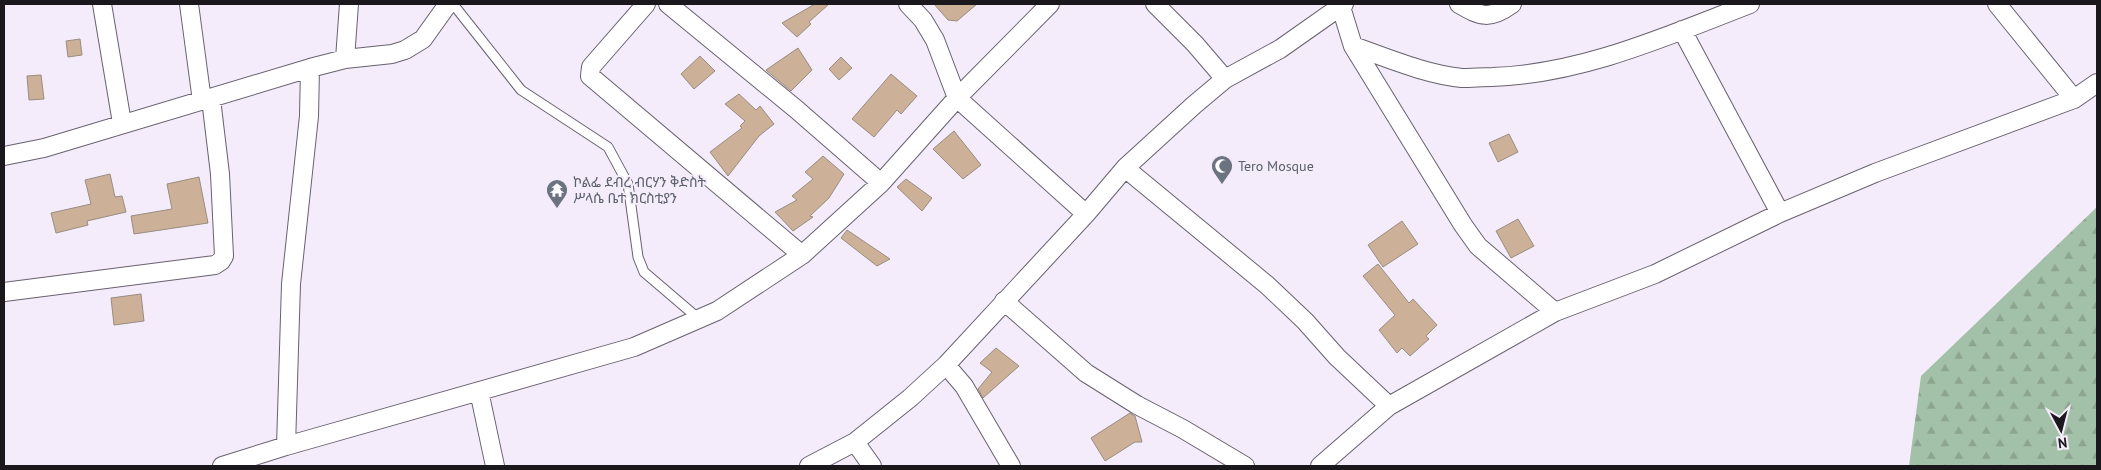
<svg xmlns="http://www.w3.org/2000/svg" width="2101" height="470" font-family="'PT Sans','Noto Sans Ethiopic',sans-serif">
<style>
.forest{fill:url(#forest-firs)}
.building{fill:#ccb198;stroke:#998c80}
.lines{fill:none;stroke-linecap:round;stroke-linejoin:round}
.lane-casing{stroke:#69616f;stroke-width:11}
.street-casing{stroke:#69616f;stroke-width:20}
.lane{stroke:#fff;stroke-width:9}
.street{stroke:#fff;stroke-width:18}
.labels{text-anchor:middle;stroke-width:4;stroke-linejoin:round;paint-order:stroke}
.worship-label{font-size:14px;fill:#5b616d;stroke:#f4ecfb;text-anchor:start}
</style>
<defs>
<pattern id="forest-firs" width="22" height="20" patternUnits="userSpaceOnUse" patternTransform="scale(1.25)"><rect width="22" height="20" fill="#a3c0a8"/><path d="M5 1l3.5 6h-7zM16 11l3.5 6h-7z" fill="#8ca490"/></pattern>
</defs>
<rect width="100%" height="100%" fill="#f4ecfb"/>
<path class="forest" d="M2097 207V466H1909L1921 376Z"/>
<path class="building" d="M815 4H829L809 22 811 24 797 37 782 23Z
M934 4H977L957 21 948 20Z
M80 39 82 55 68 57 66 41Z
M798 48 812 70 791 91 766 70Z
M700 56 715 71 694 89 681 74Z
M841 57 852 68 839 80 829 69Z
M891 74 917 96 901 114 897 110 874 137 852 119Z
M41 75 44 99 29 100 27 76Z
M739 94 756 110 760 106 774 124 759 136 728 176 710 152 742 128 740 126 745 121 725 104Z
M954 131 981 165 963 179 933 149Z
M1509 134 1518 152 1498 162 1489 143Z
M823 156 844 174 829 198 810 216 813 217 793 231 775 212 797 200 792 196 813 179 805 172Z
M110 174 115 197 122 196 126 212 87 221 88 225 56 233 51 213 91 204 85 180Z
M199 177 208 223 134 234 131 216 172 209 167 184Z
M906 179 932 198 922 211 897 187Z
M1518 219 1534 246 1511 258 1496 231Z
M1402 221 1418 244 1383 267 1368 245Z
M847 230 890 259 877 266 841 238Z
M1378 264 1409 303 1413 299 1437 325 1426 336 1429 339 1410 356 1402 348 1397 353 1379 330 1395 315 1363 276Z
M141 294 144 321 114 325 111 298Z
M996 348 1019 366 983 398 978 389 992 372 980 363Z
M1130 413 1135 416 1142 442H1135L1105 461 1091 438Z"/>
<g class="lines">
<g class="lane-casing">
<path id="lane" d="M453 4 521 90 608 147 628 184 638 257 644 272 699 319"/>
</g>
<g class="street-casing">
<path id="street" d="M102 4 122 123
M189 4 202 101
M646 4 591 67 590 76 802 255
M668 4 796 109 881 183
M908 4 923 20 935 40 957 98 1086 214
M1155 4 1195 44 1225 79
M1459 4C1481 17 1490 20 1512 4
M1997 4 2074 99
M1341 7 1353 46 1463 225 1478 246 1555 312
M1682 30 1780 213
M1353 46C1388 58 1424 74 1462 78 1472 78 1482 77 1492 77 1582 74 1667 36 1750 4
M345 59 349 4
M4 156 44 148 310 68 345 59 392 54 405 50 423 39 448 4
M1125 168 1267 285 1305 321 1337 357 1389 406
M4 292 215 265 221 261 224 256 220 174 211 99
M1004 301 1086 373 1137 405 1183 429 1245 466
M946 365 964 386 1011 466
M479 391 495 466
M855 442 872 466
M286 446 291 284 309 116 310 68
M222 466 286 446 634 347 717 311 802 255 881 183 957 98 1050 4
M809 466 855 442 910 398 946 365 1086 214 1125 168 1194 105 1225 79 1280 49 1344 4
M1320 466 1389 406 1555 312 1655 274 1780 213 1875 173 2074 99 2097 83"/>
</g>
<use href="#lane" class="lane"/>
<use href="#street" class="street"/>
</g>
<defs>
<g id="mosque-pin" transform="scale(1.125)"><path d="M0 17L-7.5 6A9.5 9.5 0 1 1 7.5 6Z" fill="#6b7280" stroke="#f4ecfb"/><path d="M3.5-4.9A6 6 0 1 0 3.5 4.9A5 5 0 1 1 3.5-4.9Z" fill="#fff"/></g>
<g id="temple-pin" transform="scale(1.125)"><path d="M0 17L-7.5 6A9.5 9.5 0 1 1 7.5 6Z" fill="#6b7280" stroke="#f4ecfb"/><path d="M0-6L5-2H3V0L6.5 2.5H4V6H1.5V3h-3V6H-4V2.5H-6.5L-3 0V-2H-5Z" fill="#fff"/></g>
</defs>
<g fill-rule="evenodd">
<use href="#mosque-pin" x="1222" y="166"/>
<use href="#temple-pin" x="557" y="190"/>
</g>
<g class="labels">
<g class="worship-label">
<text x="1238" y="171">Tero Mosque</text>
<text x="573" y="187">ኮልፌ ደብረ ብርሃን ቅድስት<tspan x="573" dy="16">ሥላሴ ቤተ ክርስቲያን</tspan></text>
</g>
</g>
<rect width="2101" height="470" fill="none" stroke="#1a171d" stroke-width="10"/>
<g transform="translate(2061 430) rotate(173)" stroke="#f4ecfb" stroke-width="4" paint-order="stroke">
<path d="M0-4L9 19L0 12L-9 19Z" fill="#1a171d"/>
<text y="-8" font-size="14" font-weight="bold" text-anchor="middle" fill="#1a171d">N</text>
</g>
</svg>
